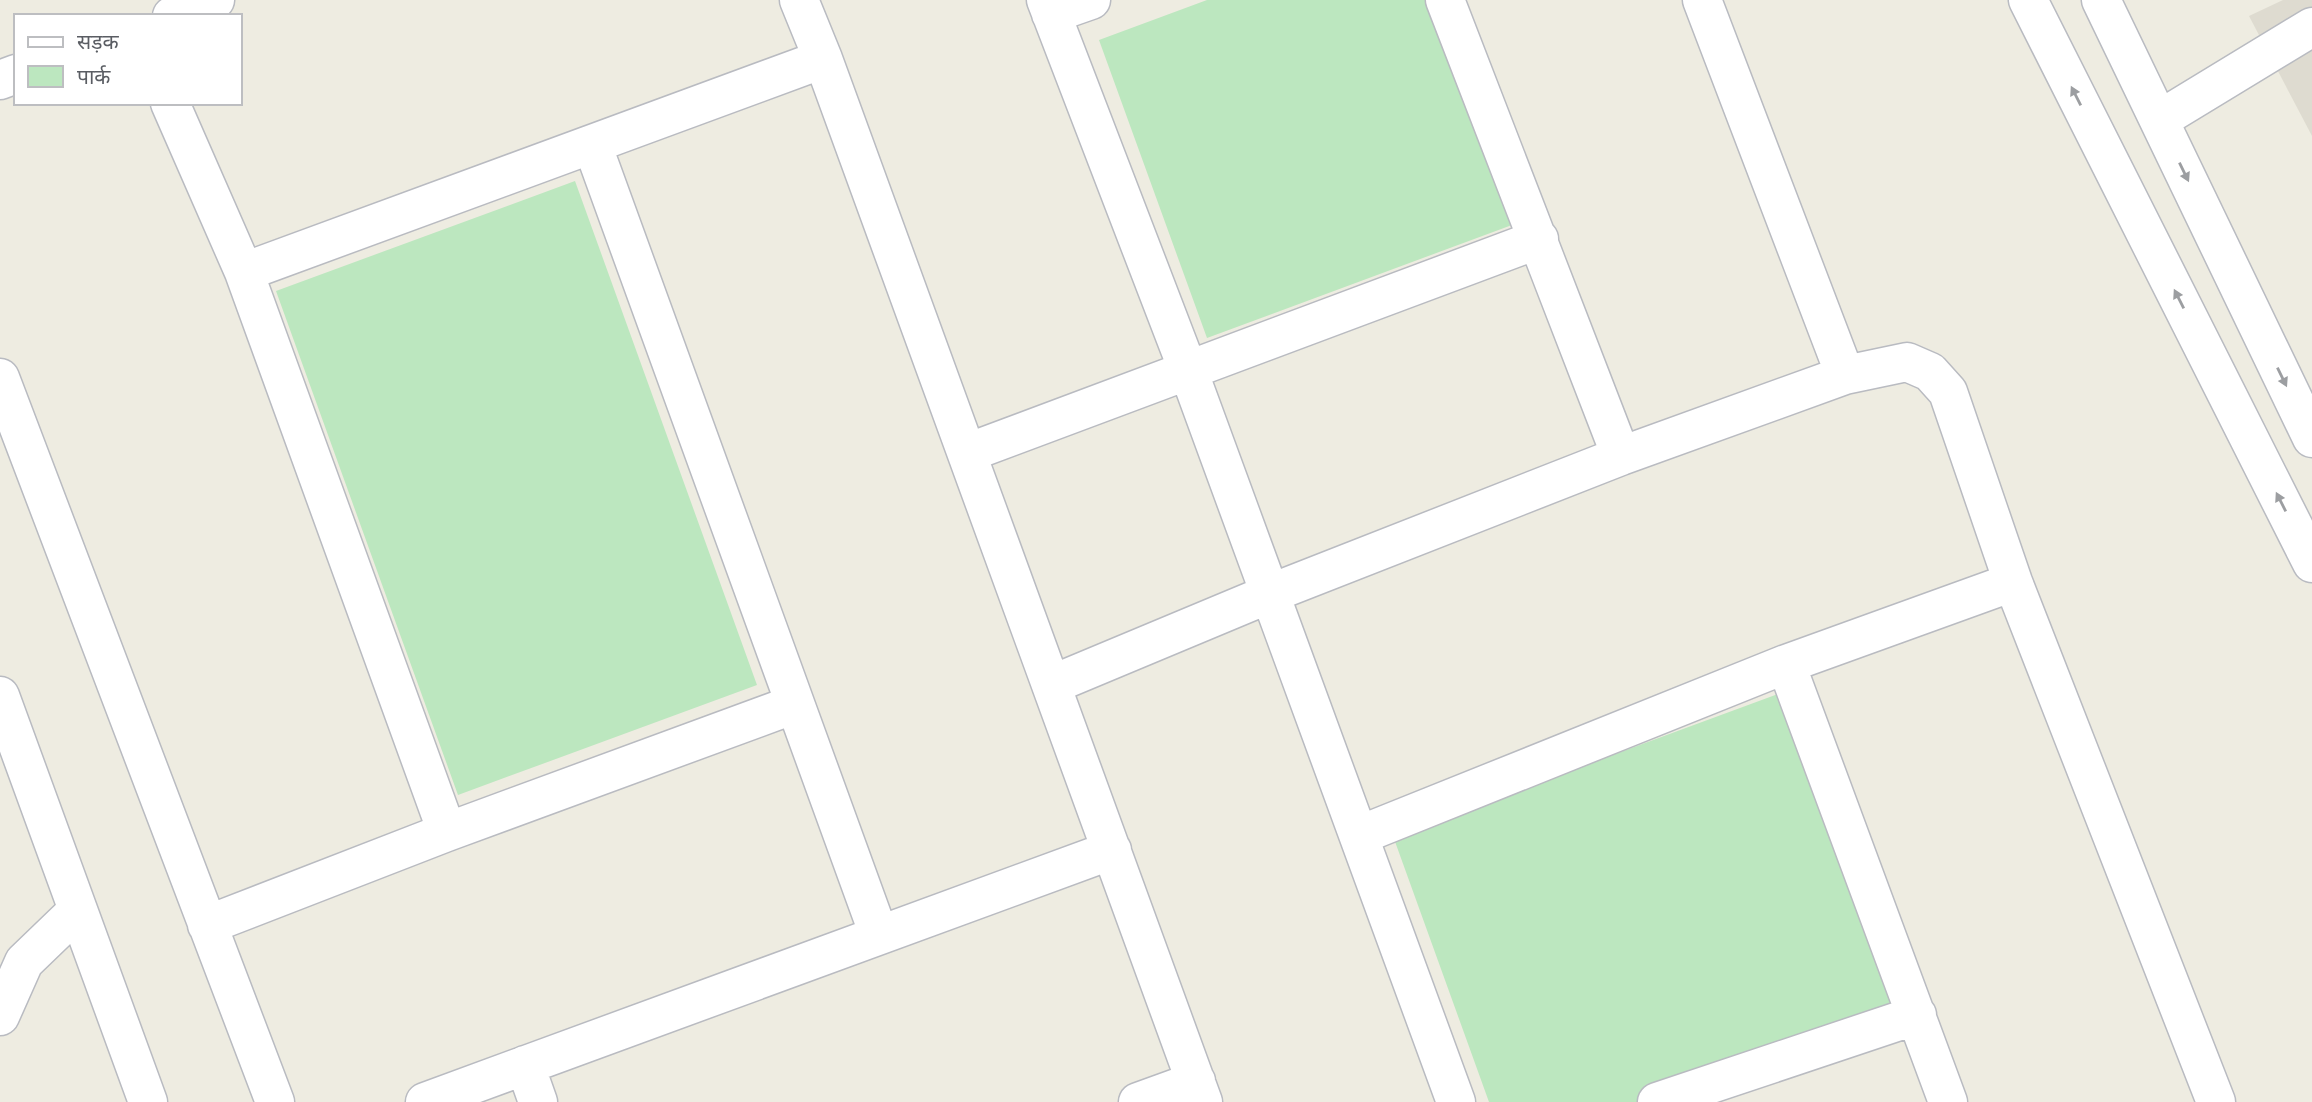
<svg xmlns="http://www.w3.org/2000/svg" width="2312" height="1102" font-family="Roboto,'Noto Sans Devanagari',sans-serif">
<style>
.education{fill:#dedbd0}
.green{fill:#bce7bf}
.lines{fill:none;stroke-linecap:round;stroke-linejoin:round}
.minor-casing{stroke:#b9bbc1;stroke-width:41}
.minor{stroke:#fff;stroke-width:38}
.oneway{fill:#9c9ea1}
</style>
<rect width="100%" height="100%" fill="#eeece1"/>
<path class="education" d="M2283 0H2312V136L2249 16Z"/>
<path class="green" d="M1207 0H1431L1512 225 1207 338 1099 40Z
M575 181 757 685 458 795 276 291Z
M1786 691 1901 1009 1648 1102H1489L1393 836Z"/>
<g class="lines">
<g class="minor-casing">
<path id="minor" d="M799 0 823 59 1203 1102
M1046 0 1188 370 1456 1102
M1445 0 1621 456
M1702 0 1845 375
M2028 0 2312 563
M2101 0 2312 438
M1051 14 1091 0
M172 16 215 0
M0 80 16 74
M170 103 244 272 447 832
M2159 120 2312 27
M592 144 879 935
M244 272 823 59
M0 378 275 1102
M967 453 1539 239
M1786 664 1948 1102
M1051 685 1269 594 1621 456 1845 375 1907 362 1930 372 1948 392 2013 582 2216 1102
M0 696 148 1102
M1360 835 1786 664 2013 582
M207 925 447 832 795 704
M0 1016 24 962 78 910
M525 1065 538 1102
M425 1102 1112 850
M1138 1102 1196 1081
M1657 1102 1917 1015"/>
</g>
<use href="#minor" class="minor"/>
</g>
<defs><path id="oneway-solid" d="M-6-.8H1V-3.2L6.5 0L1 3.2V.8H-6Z" transform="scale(1.75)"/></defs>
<g class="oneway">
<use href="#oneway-solid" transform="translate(2076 96) rotate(-117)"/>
<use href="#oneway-solid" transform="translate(2184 172) rotate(64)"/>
<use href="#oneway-solid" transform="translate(2179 299) rotate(-117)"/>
<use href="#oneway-solid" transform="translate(2282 377) rotate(64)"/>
<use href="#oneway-solid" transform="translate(2281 502) rotate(-117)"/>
</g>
<rect x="14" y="14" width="228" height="91" fill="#ffffff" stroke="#bdbec1" stroke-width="2"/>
<rect x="28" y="37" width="35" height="10" fill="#ffffff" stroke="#bdbec1" stroke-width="2"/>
<text x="77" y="49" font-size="21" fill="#5a5d63">सड़क</text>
<rect x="28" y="66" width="35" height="21" fill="#bce7bf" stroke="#bdbec1" stroke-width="2"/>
<text x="77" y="84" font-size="21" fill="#5a5d63">पार्क</text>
</svg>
